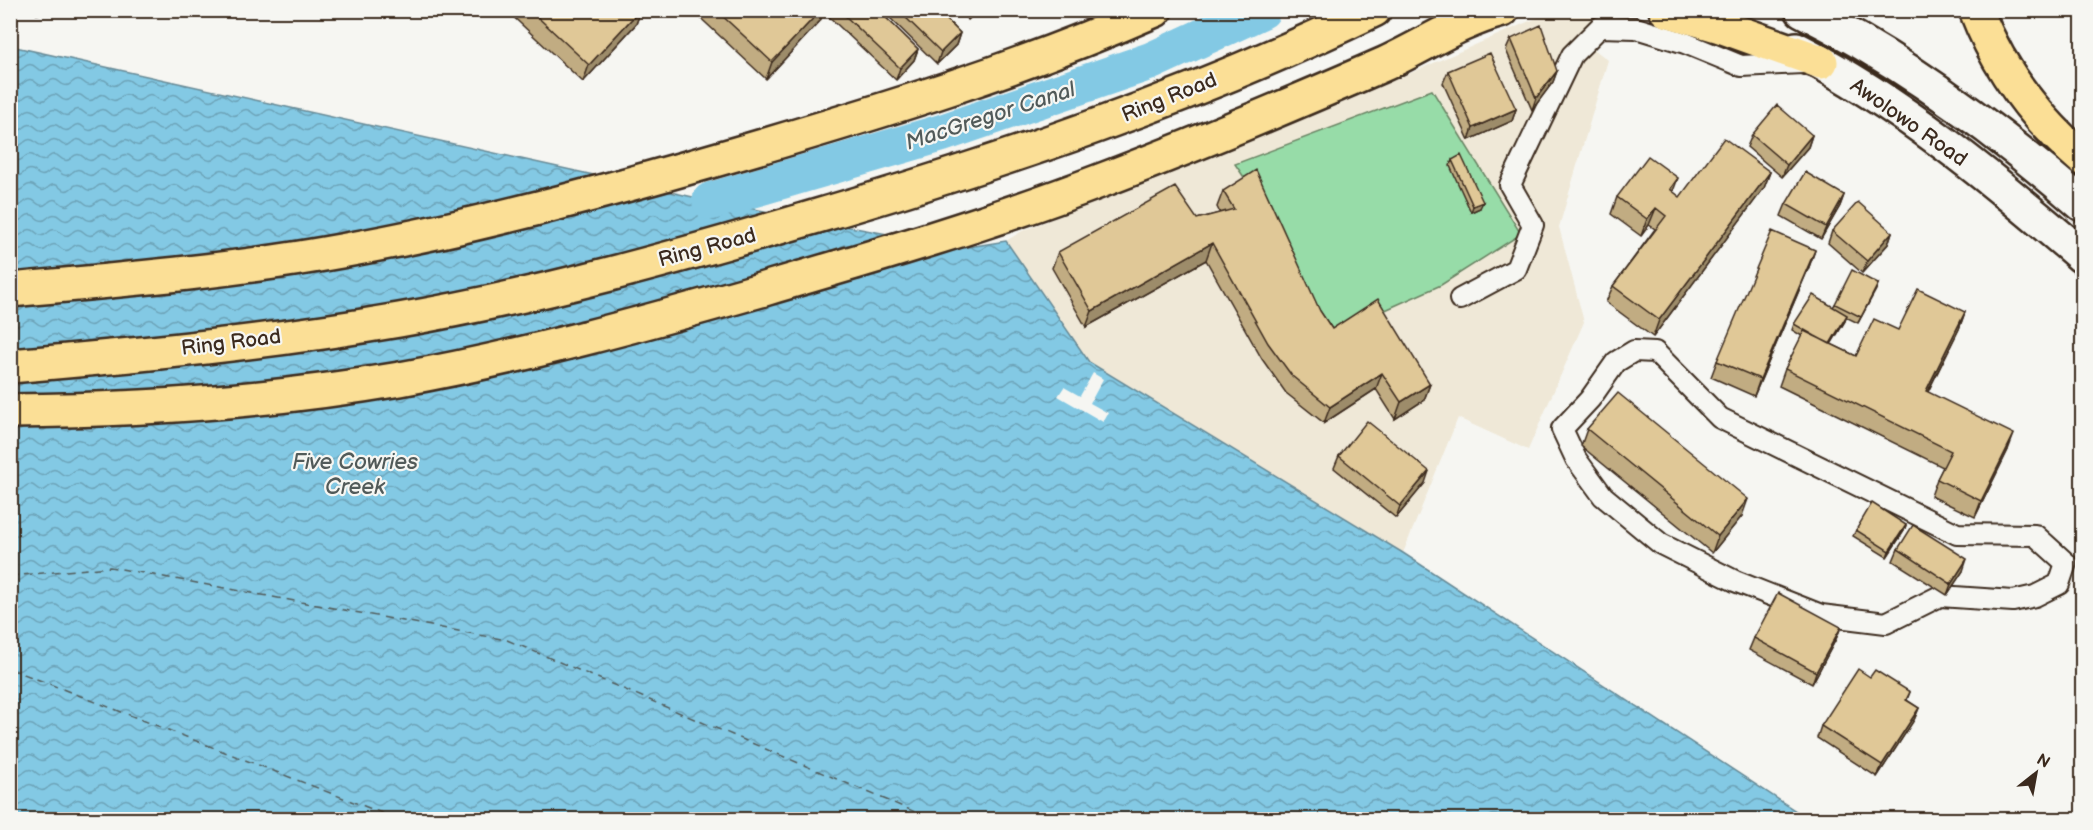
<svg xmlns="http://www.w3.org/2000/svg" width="2093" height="830" font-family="'Balsamiq Sans',sans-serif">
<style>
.built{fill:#efe8d7}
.grass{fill:#97dca8;stroke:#698363;stroke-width:1.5}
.water{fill:url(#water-waves);stroke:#668995;stroke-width:1.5}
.pier{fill:#f6f6f2}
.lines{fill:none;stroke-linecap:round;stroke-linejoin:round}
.canal{stroke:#83c9e4;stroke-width:38}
.ferry{stroke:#515a59;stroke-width:1.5;stroke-dasharray:8 6;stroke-linecap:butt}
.service-casing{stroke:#3b2a1e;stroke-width:24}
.secondary-casing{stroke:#3b2a1e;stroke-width:38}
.motorway-casing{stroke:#3b2a1e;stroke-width:38}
.service{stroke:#f6f6f2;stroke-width:20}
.secondary{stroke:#f6f6f2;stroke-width:33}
.motorway{stroke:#fbdf96;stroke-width:33}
.wall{fill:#c1ac82;stroke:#3b2a1e;stroke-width:1.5}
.shaded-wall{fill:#9d8c6a;stroke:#3b2a1e;stroke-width:1.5}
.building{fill:#e0c897;stroke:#3b2a1e;stroke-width:1.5}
.labels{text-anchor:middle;stroke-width:4.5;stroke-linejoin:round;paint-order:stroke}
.street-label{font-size:21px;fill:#3b2a1e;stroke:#f6f6f2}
.water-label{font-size:22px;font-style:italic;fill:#515a59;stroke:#f6f6f2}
</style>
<defs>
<pattern id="water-waves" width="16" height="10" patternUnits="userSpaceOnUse" patternTransform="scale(1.5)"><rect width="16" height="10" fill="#83c9e4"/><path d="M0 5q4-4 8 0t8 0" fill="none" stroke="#6ca3b8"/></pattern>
</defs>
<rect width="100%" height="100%" fill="#f6f6f2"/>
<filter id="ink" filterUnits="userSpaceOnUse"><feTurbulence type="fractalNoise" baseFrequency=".0167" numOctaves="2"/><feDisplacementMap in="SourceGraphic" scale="12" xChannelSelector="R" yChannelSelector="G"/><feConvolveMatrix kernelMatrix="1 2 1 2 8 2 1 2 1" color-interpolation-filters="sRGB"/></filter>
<g filter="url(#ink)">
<path class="built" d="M1587 10 1597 14 1586 43 1608 60 1559 227 1584 322 1528 450 1458 418 1403 553 1089 362 1006 241 1022 231 1340 104 1548 13Z"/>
<path class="grass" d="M1432 90 1521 234 1441 285 1372 316 1326 345 1250 186 1235 164Z"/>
<path class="water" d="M11 46 711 201 962 248 1006 241 1089 362 1403 553 1808 819 11 820Z"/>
<path class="pier" d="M1093 373 1103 379 1090 403 1108 413 1103 422 1058 396 1064 387 1080 396Z"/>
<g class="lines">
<path class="canal" d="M711 201 942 133 1151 61 1262 10"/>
<path class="ferry" d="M10 576 110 567 507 640 934 820
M10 672 16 671 400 820"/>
<g class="service-casing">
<path id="service" d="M1460 299 1516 269 1533 225 1510 185 1572 55 1600 27 1636 28 1685 43 1741 66 1803 63
M1634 351 1655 352 1720 418 1957 534 2035 535 2066 563 2059 584 2035 596 2013 601 1940 596 1886 623 1821 615 1735 581 1661 544 1603 496 1576 459 1562 429 1590 399 1616 362Z"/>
</g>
<g class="secondary-casing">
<path id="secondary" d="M1802 10C1904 61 1997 130 2082 204
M1796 49C1901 103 1994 180 2082 256"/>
</g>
<g class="motorway-casing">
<path id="motorway" d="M1666 10 1720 26 1821 62
M1976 10C1999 70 2034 117 2082 158
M10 290C121 280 232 271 341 251 476 227 608 191 739 153 883 111 1018 70 1155 10
M10 366C140 355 271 342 399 320 539 296 678 257 814 217 1005 161 1194 97 1374 10
M10 411C140 410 272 401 400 379 523 357 644 323 764 289 877 256 990 223 1100 181 1195 145 1288 106 1382 65 1422 47 1459 21 1502 10"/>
</g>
<use href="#service" class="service"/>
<use href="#secondary" class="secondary"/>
<use href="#motorway" class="motorway"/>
</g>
<path class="wall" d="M506 10H641L636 24 583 82Z
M692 10H878L918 49 914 60 896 80 824 12 820 21 766 79Z
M882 10H937L960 33 956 45 937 64Z
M957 10H977L968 20Z
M1511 39 1557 71 1553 82 1532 110 1506 50Z
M1448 71 1516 109 1512 121 1469 140 1443 83Z
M1752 135H1812L1808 147 1782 177 1747 147Z
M1452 160 1480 208 1471 212 1450 166Z
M1770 172 1764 188 1653 337 1606 302 1613 286 1655 229 1649 225 1641 236 1611 214 1617 197 1673 192 1680 197Z
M1223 191 1320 311 1332 329 1430 384 1424 400 1395 419 1376 389 1324 423 1286 393 1262 359 1206 260 1086 327 1052 268 1058 252 1197 219 1220 213 1217 207Z
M1844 195 1840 206 1821 239 1781 216 1786 204Z
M1832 231 1892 232 1888 244 1862 273 1828 243Z
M1815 250 1809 267 1754 396 1711 377 1717 361Z
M1878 284 1858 323 1846 317 1845 321 1831 344 1856 356 1898 330 1965 312 1959 329 1928 392 2008 450 1975 517 1931 496 1937 479 1943 467 1779 386 1785 369 1802 336 1792 330 1794 324 1833 307 1835 304Z
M1587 429 1742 516 1712 553 1581 446Z
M1339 456 1425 483 1396 518 1334 468Z
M1906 525 1904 531 1887 557 1853 536 1856 530Z
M1898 549 1963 571 1947 595 1893 561Z
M1841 627 1836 639 1812 684 1749 650 1754 638Z
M1870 677 1910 692 1907 700 1919 708 1914 720 1877 777 1817 738 1821 726Z"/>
<path class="shaded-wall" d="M39 10H56L37 14Z
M640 10H641L636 24 583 82 589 65Z
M821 10H824L820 21 766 79 772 62Z
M971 10H977L968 20Z
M960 33 956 45 937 64 941 52Z
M918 49 914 60 896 80 900 68Z
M1557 71 1553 82 1532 110 1536 98Z
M1516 109 1512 121 1469 140 1473 128Z
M1812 135 1808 147 1782 177 1787 165Z
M1770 172 1764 188 1653 337 1659 320Z
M1678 178 1672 194 1670 189Z
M1844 195 1840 206 1821 239 1826 227Z
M1483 202 1480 208 1471 212 1473 206Z
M1656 208 1649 225 1641 236 1647 219Z
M1892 232 1888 244 1862 273 1867 261Z
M1212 243 1206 260 1086 327 1092 311Z
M1815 250 1809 267 1754 396 1760 379Z
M1878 284 1876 290 1858 323 1861 317Z
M1965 312 1959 329 1920 407 1926 391Z
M1847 315 1845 321 1827 351 1829 345Z
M1382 373 1376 389 1324 423 1330 407Z
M1430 384 1424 400 1395 419 1401 402Z
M2014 434 2008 450 1975 517 1981 501Z
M1429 471 1425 483 1396 518 1400 506Z
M1748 499 1742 516 1712 553 1718 536Z
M1906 525 1904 531 1887 557 1889 551Z
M1967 559 1963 571 1947 595 1951 584Z
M1841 627 1836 639 1812 684 1816 672Z
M1919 708 1914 720 1877 777 1882 765Z"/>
<path class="building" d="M530 10H640L589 65Z
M716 10H821L772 62Z
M839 10H878L918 49 900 68Z
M898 10H937L960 33 941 52Z
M1541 25 1557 71 1536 98 1511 39Z
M1490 53 1516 109 1473 128 1448 71Z
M1777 105 1812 135 1787 165 1752 135Z
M1724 138 1770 172 1659 320 1613 286 1666 216 1656 208 1647 219 1617 197 1648 156 1678 178 1670 189 1680 197Z
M1461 155 1483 202 1473 206 1452 160Z
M1256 170 1320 311 1332 329 1378 299 1430 384 1401 402 1382 373 1330 407 1292 376 1268 343 1212 243 1092 311 1058 252 1175 187 1197 219 1234 209 1223 191Z
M1805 172 1844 195 1826 227 1786 204Z
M1858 202 1892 232 1867 261 1832 231Z
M1772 231 1815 250 1760 379 1717 361Z
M1852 270 1878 284 1861 317 1835 304Z
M1918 289 1965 312 1926 391 2014 434 1981 501 1937 479 1951 451 1785 369 1804 331 1856 356 1874 319 1898 330Z
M1813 295 1847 315 1830 344 1815 336 1794 324Z
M1618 393 1748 499 1718 536 1587 429Z
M1367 421 1429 471 1400 506 1339 456Z
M1872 503 1906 525 1889 551 1856 530Z
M1913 525 1967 559 1951 584 1898 549Z
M1778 593 1841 627 1816 672 1754 638Z
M1858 669 1870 677 1875 670 1910 692 1906 700 1919 708 1882 765 1821 726Z"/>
</g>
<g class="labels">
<g class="street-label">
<text transform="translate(1169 97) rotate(-22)" y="7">Ring Road</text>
<text transform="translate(1909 122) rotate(35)" y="7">Awolowo Road</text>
<text transform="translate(707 247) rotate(-15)" y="7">Ring Road</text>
<text transform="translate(231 342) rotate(-7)" y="7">Ring Road</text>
</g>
<g class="water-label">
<text transform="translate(990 115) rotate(-18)" y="8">MacGregor Canal</text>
<text x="355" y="469">Five Cowries<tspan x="355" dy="25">Creek</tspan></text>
</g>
</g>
<rect width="2093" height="830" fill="none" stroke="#f6f6f2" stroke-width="36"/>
<rect x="18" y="18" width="2057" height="794" fill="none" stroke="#3b2a1e" stroke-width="2" filter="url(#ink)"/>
<g transform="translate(2036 773) rotate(31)" stroke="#f6f6f2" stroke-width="4.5" paint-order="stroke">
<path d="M0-4.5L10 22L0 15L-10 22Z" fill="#3b2a1e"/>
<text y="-9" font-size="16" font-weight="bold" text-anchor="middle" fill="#3b2a1e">N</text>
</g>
</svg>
